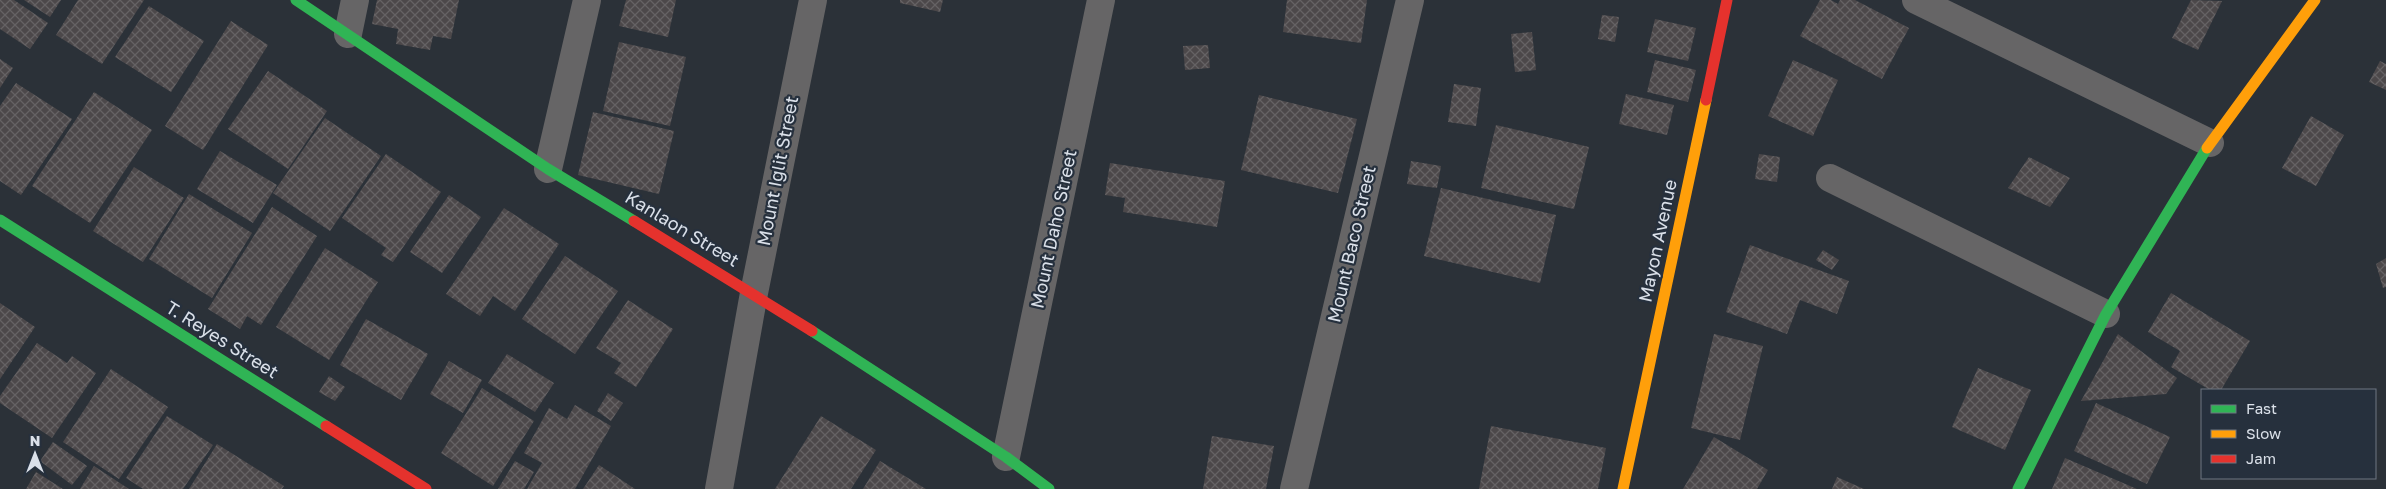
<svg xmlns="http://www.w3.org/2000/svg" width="2386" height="489" font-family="'Golos Text',sans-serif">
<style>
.building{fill:url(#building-cross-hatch)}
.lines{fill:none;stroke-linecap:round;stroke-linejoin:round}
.street{stroke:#666566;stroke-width:28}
.fast{stroke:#30b455;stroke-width:11}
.slow{stroke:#ff9f0a;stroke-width:11}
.jam{stroke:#e5322d;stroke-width:11}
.labels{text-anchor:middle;stroke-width:4.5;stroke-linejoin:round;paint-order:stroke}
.street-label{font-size:18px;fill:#dae0e9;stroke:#26303d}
</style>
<defs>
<pattern id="building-cross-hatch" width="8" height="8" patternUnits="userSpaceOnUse" patternTransform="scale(1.25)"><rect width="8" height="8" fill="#4c484a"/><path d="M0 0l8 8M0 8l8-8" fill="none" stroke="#656264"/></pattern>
</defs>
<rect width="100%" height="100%" fill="#2b3138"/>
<path class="building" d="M0 0H14L48 23 30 49 0 29Z
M24 0H61L50 17Z
M78 0H144L102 64 56 35Z
M377 0H459L451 39 433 36 430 50 396 44 398 29 372 24Z
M626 0H676L668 37 619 26Z
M900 0H943L940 12 900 3Z
M1287 0H1367L1361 43 1283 32Z
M1820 0H1831L1838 4 1840 0H1855L1909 28 1882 79 1800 36Z
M2191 0 2222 1 2198 50 2172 38Z
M149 6 204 41 171 92 115 57Z
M1602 15 1619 17 1615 42 1598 39Z
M1655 19 1696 28 1688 61 1647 52Z
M231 21 268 45 203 150 165 126Z
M1532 32 1536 70 1515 72 1511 34Z
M619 42 686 57 670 126 603 111Z
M1208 45 1210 68 1185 70 1183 46Z
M0 59 13 68 0 88Z
M1655 60 1696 70 1688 102 1647 92Z
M1793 60 1838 80 1813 136 1768 116Z
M2380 61 2386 64V90L2369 82Z
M268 71 327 111 288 169 228 129Z
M16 83 72 119 21 195 0 181V106Z
M1454 84 1481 88 1476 126 1448 122Z
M94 92 152 130 90 223 32 186Z
M1626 94 1674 105 1667 135 1619 124Z
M1259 95 1357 119 1338 193 1241 170Z
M593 112 674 131 659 194 578 175Z
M2311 116 2344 135 2316 186 2282 168Z
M325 118 381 156 330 231 273 193Z
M1496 125 1589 147 1574 209 1481 188Z
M220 151 277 185 253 223 197 189Z
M386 154 441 192 393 262 381 255 386 248 342 218Z
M1759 154 1780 157 1777 182 1755 179Z
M2029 157 2070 178 2050 207 2008 188Z
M1411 161 1441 166 1437 188 1407 184Z
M1110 163 1225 181 1217 227 1123 212 1125 198 1105 195Z
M134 167 184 198 143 262 93 231Z
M1441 188 1556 215 1540 283 1424 256Z
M189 194 252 233 212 298 149 259Z
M449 195 481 217 442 273 410 252Z
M272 207 317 236 261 325 247 316 240 329 208 309Z
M504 208 559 244 515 311 493 296 480 316 446 294Z
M1750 245 1849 281 1837 314 1800 300 1787 334 1726 312Z
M325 248 378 282 329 360 276 327Z
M1823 250 1839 260 1832 270 1816 260Z
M565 256 618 291 575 354 522 319Z
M2386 258V287L2383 288 2376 264Z
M2171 293 2250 341 2221 390H2210L2171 367 2180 351 2148 332Z
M628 300 673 329 636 387 614 373 621 363 596 348Z
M0 303 35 327 0 379Z
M366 319 428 354 401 400 340 365Z
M1714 334 1763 346 1740 440 1691 428Z
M2118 334 2177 378 2166 394 2081 401Z
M37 343 67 363 72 356 96 373 52 438 0 403V396Z
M507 354 554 383 535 412 488 383Z
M449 361 482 380 463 413 430 394Z
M1978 368 2031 390 2005 450 1952 427Z
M111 369 168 407 119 479 63 442Z
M329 376 345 387 335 401 319 392Z
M482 388 534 421 493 486 441 453Z
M608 393 623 403 611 421 597 411Z
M2096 403 2170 437 2147 484 2074 451Z
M575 405 611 426 575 489H527L542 463 524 453 549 408 567 419Z
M167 416 213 445 183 489H143L126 478Z
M821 416 876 450 851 489H775Z
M1491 426 1606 448 1598 489H1479Z
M1212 436 1274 446 1266 489H1203Z
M1714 437 1768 470 1757 489H1683Z
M53 442 87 466 72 485 40 461Z
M217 444 284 486 282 489H189Z
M2065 458 2137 489H2052Z
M515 461 534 472 524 489H498Z
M880 461 926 489H863Z
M599 465 635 489H583Z
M94 466 129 489H80Z
M36 472 63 489H26Z
M1837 477 1864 489H1832Z"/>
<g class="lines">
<path class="street" d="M1916 0 2210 143
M348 34 355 0
M548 169 587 0
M1830 178 2106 314
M1006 457 1101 0
M719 489 754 293 813 0
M1294 489 1410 0"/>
<path class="fast" d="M296 0 548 169 634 221
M0 220 326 426
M812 331 1006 457 1049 489
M2018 489 2106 314 2207 148"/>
<path class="slow" d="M2207 148 2315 0
M1623 489 1706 100"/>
<path class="jam" d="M1706 100 1727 0
M634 221 812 331
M326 426 426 489"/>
</g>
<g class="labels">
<g class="street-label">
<text transform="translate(778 171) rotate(-79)" y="6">Mount Iglit Street</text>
<text transform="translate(682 229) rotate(31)" y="6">Kanlaon Street</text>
<text transform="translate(1054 229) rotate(-78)" y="6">Mount Daho Street</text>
<text transform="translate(1658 241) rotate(-78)" y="6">Mayon Avenue</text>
<text transform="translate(1352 244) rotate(-77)" y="6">Mount Baco Street</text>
<text transform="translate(222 340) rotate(32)" y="6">T. Reyes Street</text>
</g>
</g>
<rect x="2201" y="389" width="175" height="90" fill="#26303d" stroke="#6e7682"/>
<rect x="2211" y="405" width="25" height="8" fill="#30b455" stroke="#6e7682"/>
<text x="2246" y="414" font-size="15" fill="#dae0e9">Fast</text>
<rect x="2211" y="430" width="25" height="8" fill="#ff9f0a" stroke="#6e7682"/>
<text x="2246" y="439" font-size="15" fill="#dae0e9">Slow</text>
<rect x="2211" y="455" width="25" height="8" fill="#e5322d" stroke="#6e7682"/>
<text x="2246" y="464" font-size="15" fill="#dae0e9">Jam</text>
<g transform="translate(35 454)" stroke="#26303d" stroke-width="4" paint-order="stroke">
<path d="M0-4L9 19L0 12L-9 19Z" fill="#dae0e9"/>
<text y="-8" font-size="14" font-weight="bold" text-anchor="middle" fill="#dae0e9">N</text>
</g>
</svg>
